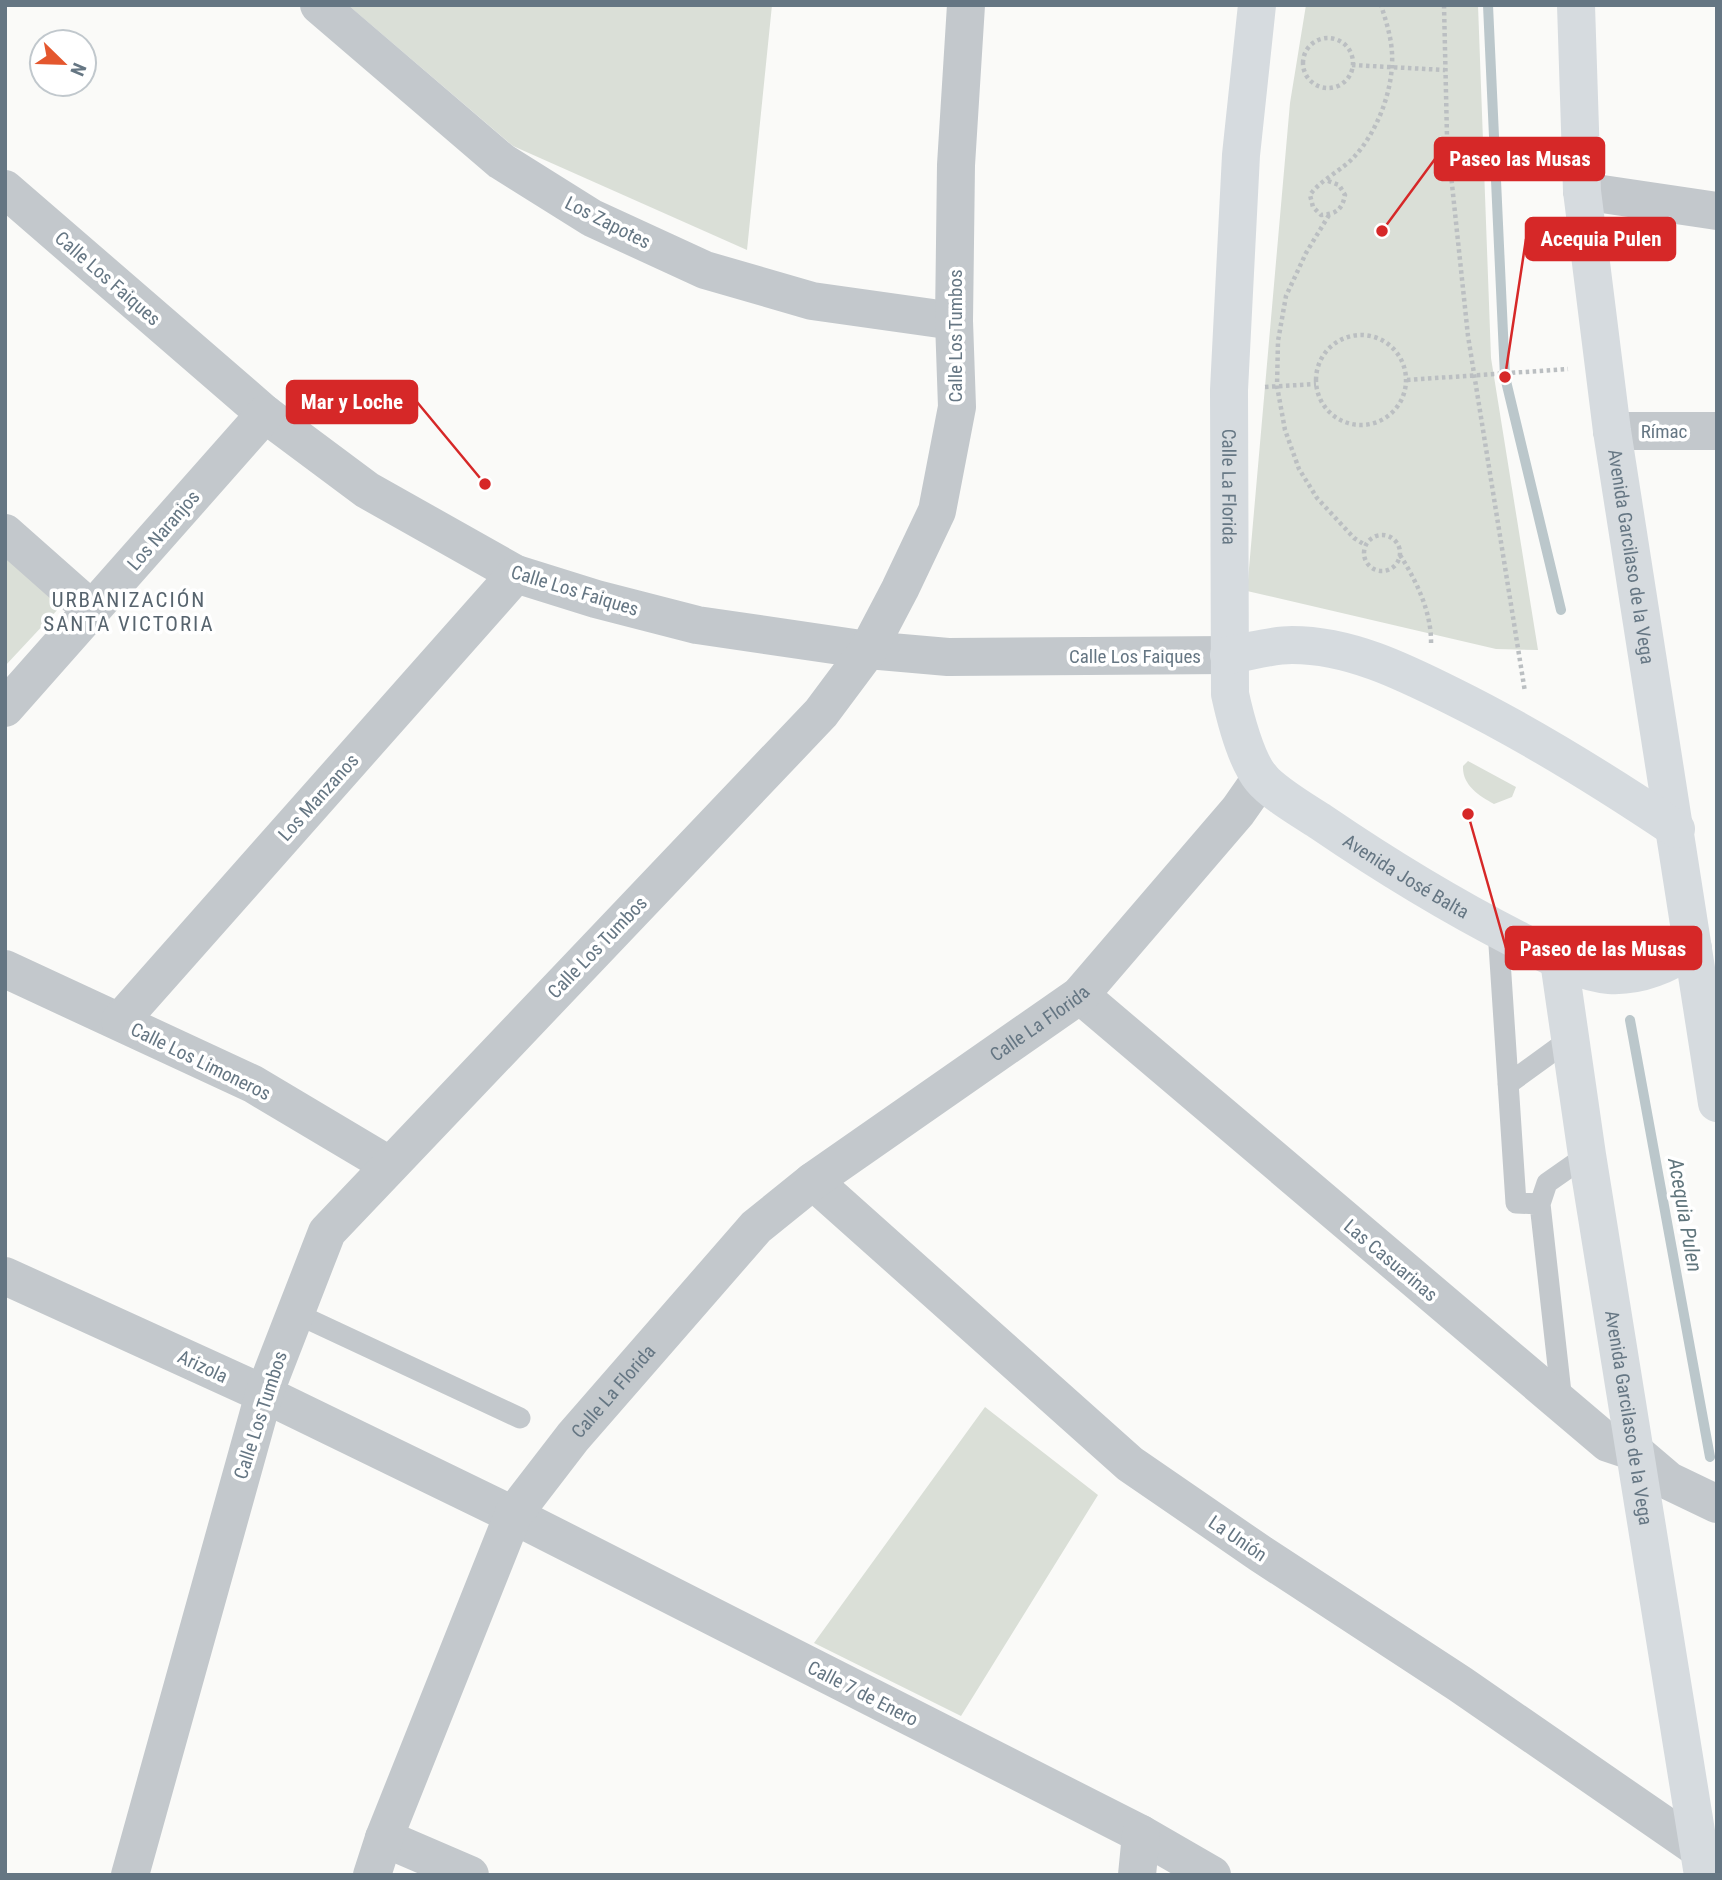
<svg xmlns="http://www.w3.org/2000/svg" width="1722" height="1880" font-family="'Roboto Condensed',sans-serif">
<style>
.green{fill:#dadfd7}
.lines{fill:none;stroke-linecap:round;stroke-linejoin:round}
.stream{stroke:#bbc7cb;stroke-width:10}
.path{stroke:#bbbfc2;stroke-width:4.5;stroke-dasharray:3.5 3.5;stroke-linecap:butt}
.lane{stroke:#c3c8cc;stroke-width:21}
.street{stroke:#c3c8cc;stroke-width:38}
.secondary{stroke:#d6dbdf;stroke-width:38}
.labels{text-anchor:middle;stroke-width:7;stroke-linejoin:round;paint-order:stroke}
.street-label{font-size:19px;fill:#657683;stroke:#fff}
.neighbourhood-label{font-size:21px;letter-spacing:2px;fill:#57646e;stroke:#fff}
.water-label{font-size:21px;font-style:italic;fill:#60757c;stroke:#fff}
.leader{fill:none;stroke:#d62828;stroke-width:2.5}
.callout-dot{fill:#d62828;stroke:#fff;stroke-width:2.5}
.callout{fill:#d62828;stroke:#d62828;stroke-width:2.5}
.callout-label{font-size:21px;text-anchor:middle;font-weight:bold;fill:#fff}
</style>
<rect width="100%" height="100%" fill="#fafaf8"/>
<path class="green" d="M348 5H772L747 250 513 146Z
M1306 5H1478L1491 358 1538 650 1496 649 1247 591 1290 103Z
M5 555 61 606 5 666Z
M1468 761 1516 787 1512 797 1494 804C1479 796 1462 785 1463 766Z
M985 1407 1098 1495 961 1716 814 1643Z"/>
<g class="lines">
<path class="stream" d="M1488 5 1505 377 1561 610
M1630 1020 1710 1457"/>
<path class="path" d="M1444 5 1447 137 1468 336 1525 692
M1303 63a25 25 0 1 1 50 0a25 25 0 1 1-50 0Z
M1352 65 1445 70
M1328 181 1339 185 1345 195C1342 210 1336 214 1321 215L1313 207 1310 195C1319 181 1341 171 1354 157 1378 131 1394 88 1392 53 1391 36 1386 21 1381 5
M1329 215 1306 253 1286 296 1278 341 1277 386 1285 430 1299 469 1317 498 1354 538 1365 545
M1316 380a45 45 0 1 1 90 0a45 45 0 1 1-90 0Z
M1407 380 1568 369
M1265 387 1316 384
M1364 553a18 18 0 1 1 36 0a18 18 0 1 1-36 0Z
M1400 555C1417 582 1432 613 1431 645"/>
<path class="lane" d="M1498 930 1516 1203 1540 1204
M1508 1084 1570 1039
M295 1313 520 1418
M1562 1402 1540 1204 1547 1183 1587 1155"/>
<g class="street">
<path d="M319 5 501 161 592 218 705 270 812 301 954 321"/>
<path d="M5 189 265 414 367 490 516 574 596 599 697 625 868 650 948 657 1229 655"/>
<path d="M1582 191 1717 211"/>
<path d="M1612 431H1717"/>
<path d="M5 533 92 610"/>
<path d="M5 708 265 414"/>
<path d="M5 969 253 1084 389 1165"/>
<path d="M1080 995 1608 1443 1635 1452 1669 1481 1717 1504"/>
<path d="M120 1021 516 574"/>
<path d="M813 1181 1130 1464 1261 1554 1460 1684 1699 1849"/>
<path d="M5 1276 264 1394 513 1515 1141 1834 1212 1875"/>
<path d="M384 1838 470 1875"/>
<path d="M130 1875 264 1394 327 1232 821 713 868 650 900 589 937 511 957 407 954 321 956 165 966 5"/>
<path id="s1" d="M372 1875 384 1838 513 1515 573 1437 756 1227 813 1181 1080 995 1238 811 1261 778"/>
<path d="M1137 1875 1141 1834"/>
</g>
<g class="secondary">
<path id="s2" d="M1257 5 1241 155 1229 390 1230 694C1235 717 1246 760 1261 778 1273 793 1304 811 1321 822 1384 865 1448 904 1516 939 1542 952 1580 973 1609 975 1641 977 1667 964 1693 948"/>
<path id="s3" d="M1576 5 1582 191 1612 431 1717 1103"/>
<path d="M1229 655C1249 652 1271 645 1292 645 1349 645 1402 671 1452 696 1531 735 1603 780 1676 829"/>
<path id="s4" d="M1559 961 1587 1155 1703 1875"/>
</g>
</g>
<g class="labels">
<g class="street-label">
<text transform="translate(608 222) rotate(27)" y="7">Los Zapotes</text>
<text transform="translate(108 278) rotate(41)" y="7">Calle Los Faiques</text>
<text transform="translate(955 336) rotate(-90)" y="7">Calle Los Tumbos</text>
<text x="1664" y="438">Rímac</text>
<text dy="7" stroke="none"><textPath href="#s2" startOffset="483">Calle La Florida</textPath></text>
<text transform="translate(163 530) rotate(-49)" y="7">Los Naranjos</text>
<text dy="7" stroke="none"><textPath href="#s3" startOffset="555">Avenida Garcilaso de la Vega</textPath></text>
<text transform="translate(575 590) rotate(17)" y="7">Calle Los Faiques</text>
<text x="1135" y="663">Calle Los Faiques</text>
<text transform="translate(318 797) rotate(-48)" y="7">Los Manzanos</text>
<text dy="7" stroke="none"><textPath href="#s2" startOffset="956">Avenida José Balta</textPath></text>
<text transform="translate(597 947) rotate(-46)" y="7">Calle Los Tumbos</text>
<text dy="7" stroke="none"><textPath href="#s1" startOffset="1113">Calle La Florida</textPath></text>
<text transform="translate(201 1061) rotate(26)" y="7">Calle Los Limoneros</text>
<text transform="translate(1391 1260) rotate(40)" y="7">Las Casuarinas</text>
<text transform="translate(203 1366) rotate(25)" y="7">Arizola</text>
<text dy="7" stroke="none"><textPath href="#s1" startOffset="546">Calle La Florida</textPath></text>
<text transform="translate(260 1415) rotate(-72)" y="7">Calle Los Tumbos</text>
<text dy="7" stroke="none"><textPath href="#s4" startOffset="462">Avenida Garcilaso de la Vega</textPath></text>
<text transform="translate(1238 1538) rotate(34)" y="7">La Unión</text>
<text transform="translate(863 1693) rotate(27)" y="7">Calle 7 de Enero</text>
</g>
<g class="neighbourhood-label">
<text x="129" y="607">URBANIZACIÓN<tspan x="129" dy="24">SANTA VICTORIA</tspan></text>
</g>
<g class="water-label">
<text transform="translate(1685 1215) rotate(80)" y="7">Acequia Pulen</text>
</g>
</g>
<path class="leader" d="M1382 231L1435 159M1505 377L1526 239M485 484L417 402M1468 814L1506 948"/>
<g class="callout-dot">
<circle cx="1382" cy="231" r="7"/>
<circle cx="1505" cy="377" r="7"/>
<circle cx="485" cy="484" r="7"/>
<circle cx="1468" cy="814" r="7"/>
</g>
<g class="callout">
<rect x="1435" y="138" width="169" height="42" rx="7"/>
<rect x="1526" y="218" width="149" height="42" rx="7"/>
<rect x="287" y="381" width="130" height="42" rx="7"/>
<rect x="1506" y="927" width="195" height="42" rx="7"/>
</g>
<g class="callout-label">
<text x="1520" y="166">Paseo las Musas</text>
<text x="1601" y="246">Acequia Pulen</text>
<text x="352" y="409">Mar y Loche</text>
<text x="1603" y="956">Paseo de las Musas</text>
</g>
<rect width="1722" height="1880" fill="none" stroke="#657683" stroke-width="14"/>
<g transform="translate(63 63) rotate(113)"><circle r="33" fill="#ffffff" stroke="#c1c8cd" stroke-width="2"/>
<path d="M0-5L12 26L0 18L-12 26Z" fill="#e4572e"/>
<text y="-10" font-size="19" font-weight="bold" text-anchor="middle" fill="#657683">N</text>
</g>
</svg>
